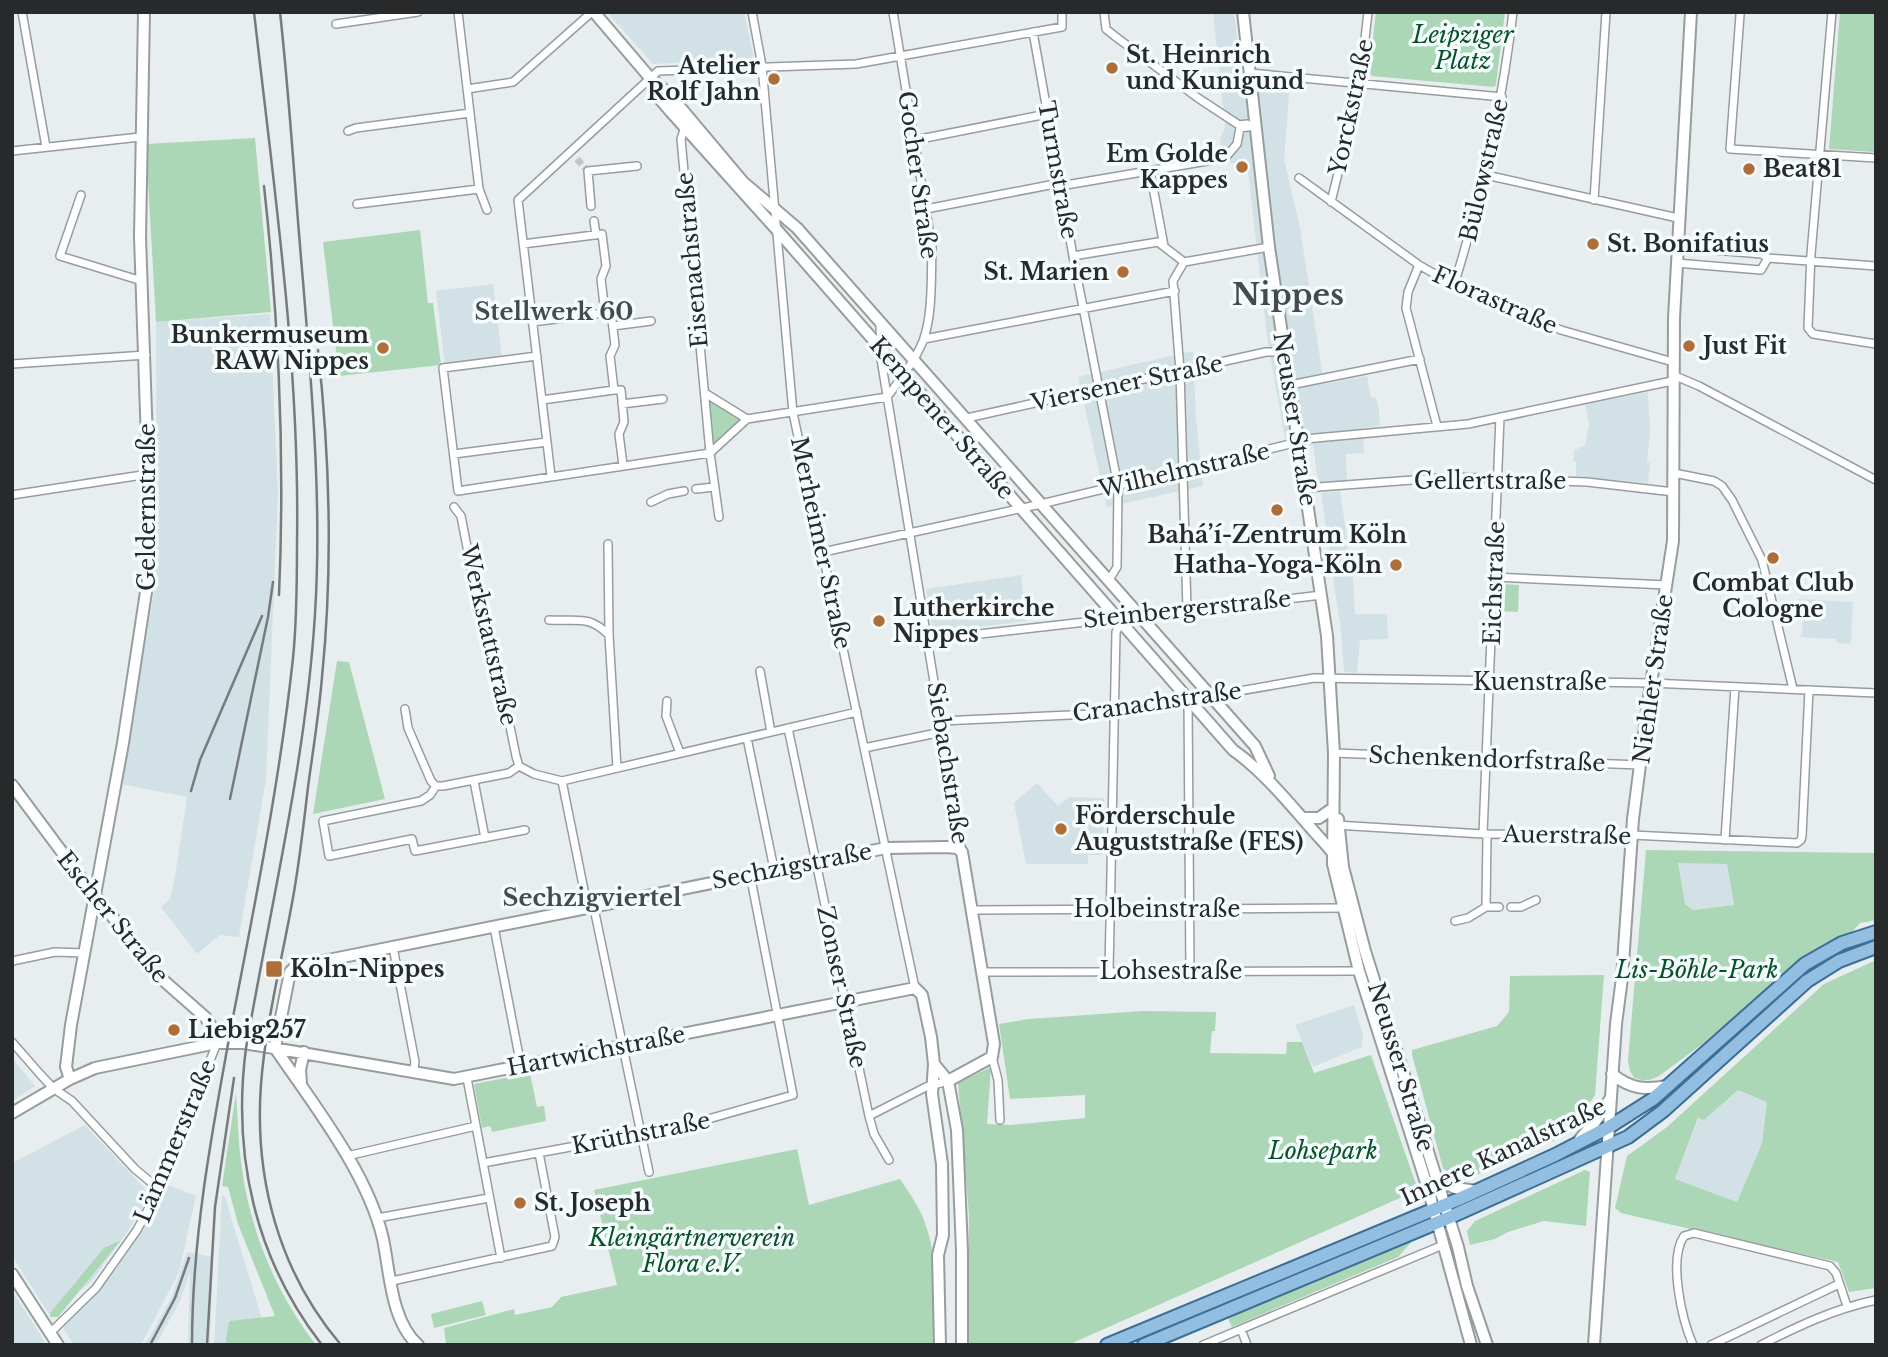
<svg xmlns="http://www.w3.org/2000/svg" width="1888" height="1357" font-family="'Libre Baskerville',serif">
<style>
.built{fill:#d2e1e5}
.green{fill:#acd7b6;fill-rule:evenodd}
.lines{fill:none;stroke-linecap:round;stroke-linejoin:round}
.street-tunnel{stroke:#c1c7c8;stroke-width:7;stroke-dasharray:7 3.5;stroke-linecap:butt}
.street-casing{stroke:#979d9e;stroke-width:10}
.secondary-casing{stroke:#979d9e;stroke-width:14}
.primary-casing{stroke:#3d6e95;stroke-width:16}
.street{stroke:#fff;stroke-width:7}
.secondary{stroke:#fff;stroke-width:10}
.primary{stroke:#92bee2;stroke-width:12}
.rail{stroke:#777b7c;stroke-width:2.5}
.poi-dot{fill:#af6e38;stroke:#f5fcfd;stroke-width:2.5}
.labels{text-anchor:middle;stroke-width:7;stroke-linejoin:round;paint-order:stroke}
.park-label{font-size:23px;font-style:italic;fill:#075227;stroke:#f5fcfd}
.poi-label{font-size:23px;font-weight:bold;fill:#27292a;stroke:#f5fcfd;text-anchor:start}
.street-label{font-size:23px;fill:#27292a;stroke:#f5fcfd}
.neighbourhood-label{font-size:24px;font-weight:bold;fill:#454b4c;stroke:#f5fcfd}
.district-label{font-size:30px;font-weight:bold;fill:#454b4c;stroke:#f5fcfd}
</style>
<rect width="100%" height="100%" fill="#e8eef0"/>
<path class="built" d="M607 12H744L754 59 653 64Z
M1213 12H1234L1243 84 1290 82 1284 160 1300 227 1324 384 1367 376 1371 398 1376 397 1379 410 1380 426 1363 428 1364 453 1346 454 1347 480 1318 482 1313 445 1291 451 1285 439 1268 343 1247 163H1223L1220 138 1225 128Z
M493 284 502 358 445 365 436 291Z
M270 314 278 494 266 780 239 937 220 935 197 954 161 907 170 899 175 876 187 797 121 784 157 575 156 322Z
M1193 351 1196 418 1203 486 1107 507 1078 377Z
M1648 392 1650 432 1647 462 1650 463 1648 483 1576 476V462L1573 461 1574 450 1585 446 1589 424 1585 404Z
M1340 491 1353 580 1355 614H1387L1388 639 1360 640 1357 673 1344 672 1341 631 1321 493Z
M1021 575 1026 621 933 633 926 589Z
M1798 599 1853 602 1851 644 1837 643 1836 639 1798 637 1802 635 1803 616 1800 615Z
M1037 783 1058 806 1069 797 1104 798 1103 855H1088V864H1026L1014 803Z
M1677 863H1727L1734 905 1693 910 1685 904Z
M1354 1005 1363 1034 1362 1047 1313 1067 1295 1025Z
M12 1058 35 1086 12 1101Z
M1738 1090 1767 1101 1762 1143 1737 1202 1675 1179 1699 1118 1704 1120Z
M85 1125 150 1194 130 1228 91 1282 49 1314 12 1256V1163Z
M166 1184 196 1196 179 1272 148 1332 140 1345H74L63 1328 116 1269 140 1234Z
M222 1195 225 1197 262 1319 229 1321 225 1345H214Z
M187 1252 213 1257 210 1345H188L190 1272 180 1301 159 1339 155 1345H145L172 1296Z
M12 1291 40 1334 46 1345H12Z"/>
<path class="green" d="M1376 12H1505L1496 85 1494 87 1372 76 1369 72Z
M1840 12H1876V152L1829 149Z
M255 138 271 312 156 322 146 144Z
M420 230 428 303H433L441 365 339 376 323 242Z
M708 399 742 420 713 446Z
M1500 584 1519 585 1518 612 1499 611Z
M337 661 349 662 385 799 313 814Z
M1646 850 1876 853V920L1860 923 1852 932 1832 940 1807 954 1705 1042 1659 1076C1650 1081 1644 1081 1634 1078L1630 1071 1628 1060ZM1678 863 1727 864 1734 905 1693 910 1685 904Z
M1876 960V1288L1849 1292 1838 1262 1664 1223 1621 1213 1615 1208 1627 1156 1667 1127 1824 984ZM1738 1090 1767 1102 1762 1143 1737 1202 1675 1179 1698 1118 1704 1120Z
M1604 975 1595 1095 1575 1125 1562 1137 1463 1181 1450 1177 1443 1168 1412 1055V1050L1497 1026 1509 1012 1510 976Z
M1143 1011 1216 1012 1215 1031H1212L1210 1053 1286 1054 1287 1042H1302L1314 1073 1371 1055 1418 1190 1068 1345H968L969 1215 958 1083 991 1067 987 1124 1011 1125 1085 1118V1095L1010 1099 999 1024 1029 1019Z
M530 1073 537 1107 544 1106 546 1121 492 1132 490 1126 482 1128 474 1084Z
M236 1093C238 1118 238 1143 242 1168 250 1232 277 1294 316 1345H225L229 1321 275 1316 238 1224 228 1187 222 1186Z
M797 1149 809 1205 900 1179C910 1194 921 1209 926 1226 939 1262 934 1306 935 1345H446L444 1328 514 1309 515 1315 552 1307 561 1297 617 1285 594 1190Z
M1585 1170 1590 1172 1586 1226 1544 1221 1508 1232 1495 1239 1470 1245 1467 1231 1475 1221Z
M1415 1238 1398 1257 1232 1327 1227 1316Z
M121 1240 58 1317H50V1313L104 1248Z
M482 1301 486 1315 434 1328 431 1314Z"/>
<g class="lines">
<path class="street-tunnel" d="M577 159 585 168"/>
<g class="street-casing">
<path id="street" d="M22 12 46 147
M458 12 479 189 487 210
M752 12 762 66 793 413 915 988
M1104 12 1106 29 1116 37 1198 98 1239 125 1247 124
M1832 12 1811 254 1808 328 1813 334 1876 344
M1740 15 1730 149 1876 158
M336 24 418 12
M1033 32 1073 256 1118 486 1117 567 1109 580
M1250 73 1502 97
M467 89 513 82 592 12
M685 127 681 139 710 453 719 517
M348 131 356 128 470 113
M915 140 1047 114
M12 151 140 137
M1150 171 1164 246
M1486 175 1678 218
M1299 178 1419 265 1454 285 1561 330 1673 362
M1060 186 1225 158 1237 144 1240 128 1255 126
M81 195 60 256 142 281
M1594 200 1606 12
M1331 202 1360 83 1368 12
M357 204 479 189
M591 206 588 171 637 166
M926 209 1060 183
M594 221 596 235
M523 244 602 234 606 266 601 279 605 313
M1677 247 1762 254 1768 258 1876 266
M1073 256 1158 242 1184 262
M1184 262 1173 281 1180 371 1187 609
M1184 262 1269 247
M1676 263 1761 270 1768 258
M1419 265 1408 292 1406 308 1437 426
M1454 285C1482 195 1502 106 1513 12
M532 322 611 312 615 345 610 356 614 390H621L624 422 619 434 623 465
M880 324 881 359 962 852
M613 326 651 321
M924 339 1175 291
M537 356 443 368 458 491 710 453
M12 364 146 355
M1673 375 1699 386 1876 480
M1290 385 1420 359
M705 393 747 419
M542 400 614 390
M622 404 663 399
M967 418 1266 352H1277L1285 357
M747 419 887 397C900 380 915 361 923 341 933 315 931 275 932 247L893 12
M710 453 747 419
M454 454 547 442
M1674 473 1714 481 1722 486 1732 500 1762 560 1793 689
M551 476 518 200 658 71 856 64 1062 27V12
M1305 488 1453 477 1587 482 1674 492
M696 489 714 487
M12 495 149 474
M651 502 668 494 684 491
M454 507 461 516 482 624 493 643 516 756 519 766 534 774 562 781 857 712
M608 544 609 635 617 768
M823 552 1041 504 1294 443 1305 439 1468 424 1672 381
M1494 577 1667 585
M549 620C576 622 588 614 609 635
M927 640 1322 595
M760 671 771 732
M1188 700 1190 972
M667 701 666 716 680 753
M405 709 408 728 431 781 436 786
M941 721 1113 713 1314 678 1651 683 1876 693
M788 728 869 1116 874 1134 889 1160
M747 738 774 869
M864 748 942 732
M1334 753 1640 765
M474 781 485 838
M562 781 586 900 595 913 649 1172
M436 786 430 795 421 801 323 821 329 856 412 839 415 851 525 830
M436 786H443L509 773 519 766
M1336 825 1483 834 1632 835 1797 843 1801 840 1802 836 1809 690
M1483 834 1500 417
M1725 840 1735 687
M1486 907H1499
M1511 907H1521L1536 900
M973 910 1342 908
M1455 921 1468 918 1486 907 1487 834
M494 927 521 1066
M393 947 415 1062 413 1072
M12 961 55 952 85 953
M1109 971 1116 632 1121 623
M984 972 1359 971
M12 1042 40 1074 53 1088 72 1101 135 1169 159 1189
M992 1057 998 1080 1000 1120
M467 1078 501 1258
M869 1116 926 1087 948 1081
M347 1156 476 1126
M483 1163 680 1127 793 1095 750 874
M377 1218 489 1198
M392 1281 552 1246 555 1237 539 1153
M1241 1329 1247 1345
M50 1333 96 1288 137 1230 159 1189 217 1043
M1203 1345 1443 1245
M1693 1345C1682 1320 1668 1260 1684 1236L1694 1233 1830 1266 1836 1273 1847 1306
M1711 1345 1839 1284
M1761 1345C1798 1326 1834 1309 1876 1300"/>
</g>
<g class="secondary-casing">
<path id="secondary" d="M594 12 651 79 669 94 743 182 797 228 1255 746 1269 776
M1243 12 1269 247 1327 636 1334 753 1333 864 1359 971 1429 1192 1471 1345
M651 79 659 98 671 112 777 230 1233 750C1263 771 1287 801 1311 828 1322 841 1334 852 1343 867
M12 785 79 875 163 980 205 1017 210 1024 217 1043
M1303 818H1319L1333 808
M1338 819 1343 867 1365 951 1458 1247 1467 1286 1487 1345
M275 1048 290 972 299 963 318 962 886 848 947 847 957 848 962 852 994 1044 992 1057 948 1081
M275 1048C313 1104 368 1173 383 1239 390 1273 391 1321 418 1345
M934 1064 948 1081 957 1130 962 1251V1345
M1612 1074C1631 1089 1644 1090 1668 1086
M70 1079 66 1067 71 1025 123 743 151 559 140 237 144 12
M301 1083 300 1070 304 1052
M12 1113 70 1079 95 1068 217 1043H244L454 1079 915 988 922 995 931 1037 934 1064 932 1094 942 1164 943 1235 938 1255 940 1345
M1580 1139 1595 1122 1610 1099
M1436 1178 1455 1188 1477 1191
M12 1274 58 1345
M1594 1345 1616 1024 1622 978 1633 819 1648 703 1673 541 1674 318 1691 12"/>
</g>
<g class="primary-casing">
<path id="primary" d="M1107 1345 1459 1199 1555 1155 1609 1127 1653 1099 1805 964 1842 943 1876 932
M1144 1345 1448 1218 1628 1137 1663 1111 1807 981 1839 961 1876 947"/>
</g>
<use href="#street" class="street"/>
<use href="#secondary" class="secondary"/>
<use href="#primary" class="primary"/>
<path class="rail" d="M280 12C290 102 295 192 303 281 312 392 322 503 315 614 306 760 271 903 246 1048 232 1155 255 1259 322 1345
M264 186C279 322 285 458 279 595
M318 350C330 459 333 568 322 677 319 714 313 750 308 787 304 822 300 857 294 892 283 956 266 1020 261 1084 254 1179 279 1272 341 1345
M191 791 200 760 262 616
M230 799 268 617 273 582
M150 1345 175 1298 189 1258
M192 1345C192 1234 213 1126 233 1017 256 898 280 779 293 658 297 620 297 581 297 543 300 365 274 189 254 12
M207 1345 215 1207 234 1078"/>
</g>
<g class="poi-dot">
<circle cx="1112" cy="68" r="7"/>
<circle cx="774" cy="79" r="7"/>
<circle cx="1242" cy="167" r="7"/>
<circle cx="1749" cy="169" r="7"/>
<circle cx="1593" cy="244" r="7"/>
<circle cx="1123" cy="272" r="7"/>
<circle cx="1689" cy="346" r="7"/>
<circle cx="383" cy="348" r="7"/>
<circle cx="1277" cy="510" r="7"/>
<circle cx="1773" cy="558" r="7"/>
<circle cx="1396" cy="565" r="7"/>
<circle cx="879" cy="621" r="7"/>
<circle cx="1061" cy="829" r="7"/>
<rect x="265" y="960" width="18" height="18" rx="3.5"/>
<circle cx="174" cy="1030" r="7"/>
<circle cx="520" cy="1203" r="7"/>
</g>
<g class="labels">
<g class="park-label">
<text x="1463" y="43">Leipziger<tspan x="1463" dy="26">Platz</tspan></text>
<text x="1697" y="978">Lis-Böhle-Park</text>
<text x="1323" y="1159">Lohsepark</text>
<text x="692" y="1246">Kleingärtnerverein<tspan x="692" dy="26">Flora e.V.</tspan></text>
</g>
<g class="poi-label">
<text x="1126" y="63">St. Heinrich<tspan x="1126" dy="26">und Kunigund</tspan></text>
<text x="760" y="74" text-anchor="end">Atelier<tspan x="760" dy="26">Rolf Jahn</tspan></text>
<text x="1228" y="162" text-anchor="end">Em Golde<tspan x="1228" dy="26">Kappes</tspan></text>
<text x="1763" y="177">Beat81</text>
<text x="1607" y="252">St. Bonifatius</text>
<text x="1109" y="280" text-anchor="end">St. Marien</text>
<text x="369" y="343" text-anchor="end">Bunkermuseum<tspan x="369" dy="26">RAW Nippes</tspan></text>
<text x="1703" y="354">Just Fit</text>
<text x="1277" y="543" text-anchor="middle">Bahá’í-Zentrum Köln</text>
<text x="1382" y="573" text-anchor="end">Hatha-Yoga-Köln</text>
<text x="1773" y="591" text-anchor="middle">Combat Club<tspan x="1773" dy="26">Cologne</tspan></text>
<text x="893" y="616">Lutherkirche<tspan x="893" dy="26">Nippes</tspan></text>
<text x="1075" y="824">Förderschule<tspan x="1075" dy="26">Auguststraße (FES)</tspan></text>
<text x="290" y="977">Köln-Nippes</text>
<text x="188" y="1038">Liebig257</text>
<text x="534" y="1211">St. Joseph</text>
</g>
<g class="street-label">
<text transform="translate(1351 107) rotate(-78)" y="8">Yorckstraße</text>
<text transform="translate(1058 170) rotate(80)" y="8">Turmstraße</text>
<text transform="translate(1484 170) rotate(-77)" y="8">Bülowstraße</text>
<text transform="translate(918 175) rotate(82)" y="8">Gocher Straße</text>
<text transform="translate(692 260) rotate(-95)" y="8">Eisenachstraße</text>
<text transform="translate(1495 300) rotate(24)" y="8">Florastraße</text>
<text transform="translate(1127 383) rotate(-12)" y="8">Viersener Straße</text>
<text transform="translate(942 418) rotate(49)" y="8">Kempener Straße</text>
<text transform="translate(1295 419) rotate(81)" y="8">Neusser Straße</text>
<text transform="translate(1184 470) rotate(-13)" y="8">Wilhelmstraße</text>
<text x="1490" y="489">Gellertstraße</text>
<text transform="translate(147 507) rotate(-90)" y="8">Geldernstraße</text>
<text transform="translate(821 543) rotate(78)" y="8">Merheimer Straße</text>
<text transform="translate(1494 583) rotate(-88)" y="8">Eichstraße</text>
<text transform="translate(1187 609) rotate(-6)" y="8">Steinbergerstraße</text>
<text transform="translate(489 635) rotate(77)" y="8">Werkstattstraße</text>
<text transform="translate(1653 679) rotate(-82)" y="8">Niehler Straße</text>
<text x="1540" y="690">Kuenstraße</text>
<text transform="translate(1157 702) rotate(-8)" y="8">Cranachstraße</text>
<text transform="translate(1487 759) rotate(2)" y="8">Schenkendorfstraße</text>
<text transform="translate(948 763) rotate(81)" y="8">Siebachstraße</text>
<text transform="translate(1567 835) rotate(1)" y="8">Auerstraße</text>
<text transform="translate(792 866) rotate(-11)" y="8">Sechzigstraße</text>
<text x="1157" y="917">Holbeinstraße</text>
<text transform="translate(113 917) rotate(51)" y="8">Escher Straße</text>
<text x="1171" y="979">Lohsestraße</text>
<text transform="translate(842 987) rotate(78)" y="8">Zonser Straße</text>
<text transform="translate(596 1051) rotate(-11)" y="8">Hartwichstraße</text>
<text transform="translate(1401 1067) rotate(73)" y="8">Neusser Straße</text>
<text transform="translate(641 1133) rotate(-11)" y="8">Krüthstraße</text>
<text transform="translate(175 1141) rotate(-67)" y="8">Lämmerstraße</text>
<text transform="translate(1503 1152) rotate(-25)" y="8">Innere Kanalstraße</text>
</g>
<g class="neighbourhood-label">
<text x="554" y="320">Stellwerk 60</text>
<text x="592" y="906">Sechzigviertel</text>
</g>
<g class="district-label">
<text x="1288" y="305">Nippes</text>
</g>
</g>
<rect width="1888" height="1357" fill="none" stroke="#27292a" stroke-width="28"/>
</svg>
